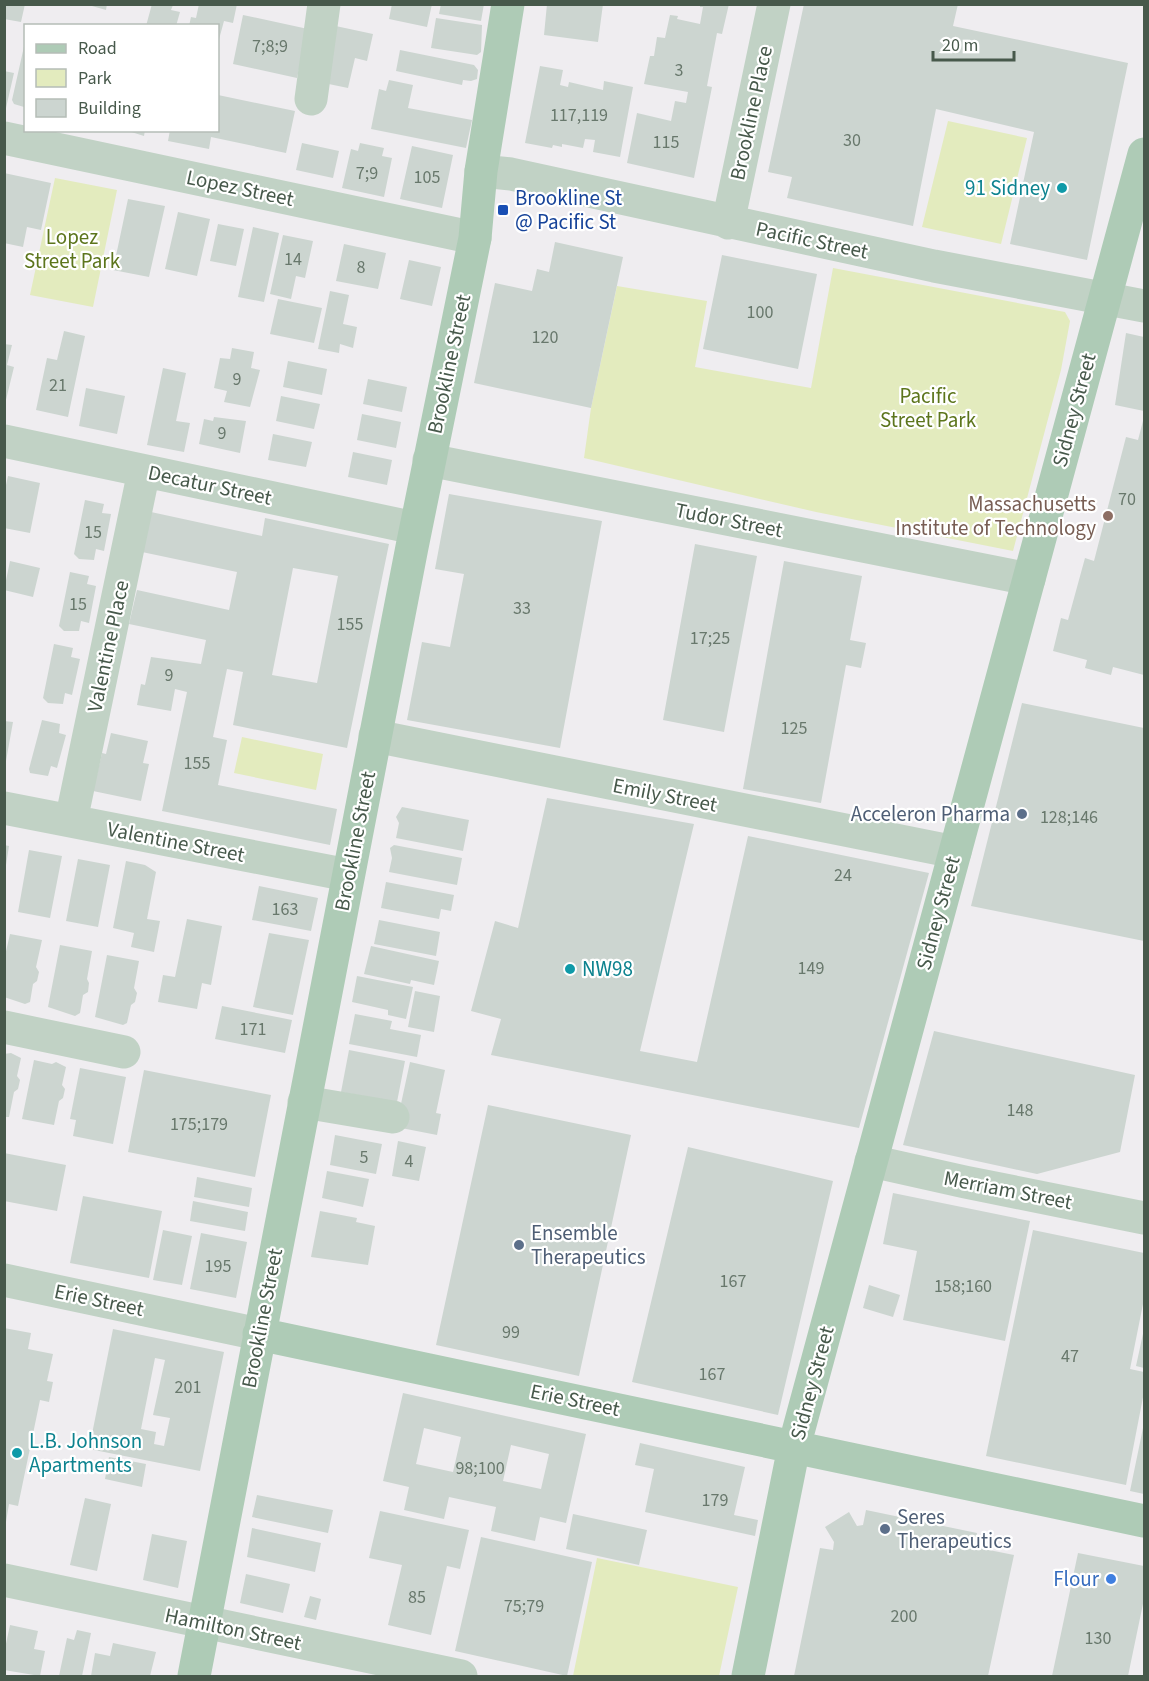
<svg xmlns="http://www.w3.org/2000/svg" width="1149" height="1681" font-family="'Source Sans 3',sans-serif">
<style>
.green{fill:#e3ebbe}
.building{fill:#ccd5d0;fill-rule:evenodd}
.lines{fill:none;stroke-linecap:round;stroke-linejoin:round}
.minor{stroke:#c1d2c5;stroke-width:33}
.major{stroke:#aecbb6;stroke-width:33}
.culture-dot{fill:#0f9aa8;stroke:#fff;stroke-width:2}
.transit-dot{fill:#1a4fb4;stroke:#fff;stroke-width:2}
.education-dot{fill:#8d6e63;stroke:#fff;stroke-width:2}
.service-dot{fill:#5c6f8a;stroke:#fff;stroke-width:2}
.shop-dot{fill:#3f7fe0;stroke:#fff;stroke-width:2}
.labels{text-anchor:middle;stroke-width:4.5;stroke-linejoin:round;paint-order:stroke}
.number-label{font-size:18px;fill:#68786c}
.street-label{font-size:21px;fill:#47594b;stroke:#fff}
.culture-label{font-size:21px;fill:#0d838f;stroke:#fff;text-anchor:start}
.transit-label{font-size:21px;fill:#164399;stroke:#fff;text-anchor:start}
.park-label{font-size:21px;fill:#5c751c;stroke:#fff}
.education-label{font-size:21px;fill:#785e54;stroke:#fff;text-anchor:end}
.service-label{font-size:21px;fill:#4e5e75;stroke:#fff;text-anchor:start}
.shop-label{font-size:21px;fill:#366cbe;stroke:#fff;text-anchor:end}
</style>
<rect width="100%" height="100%" fill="#efedf0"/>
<path class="green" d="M948 121 1027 138 1001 244 922 227Z
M55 178 117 190 93 307 30 295Z
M833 268 1065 312 1070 321 1061 370 1013 551 816 512 584 458 591 408 617 286 707 301 695 367 811 388Z
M242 737 323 754 316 790 234 773Z
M597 1558 738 1587 719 1676H573Z"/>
<path class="building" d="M6 4H25L21 22 4 19Z
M85 4H107L106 10Z
M152 4 173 5 171 10 180 12 176 26H146Z
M199 4H237L233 23 224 21 218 43V26H189L191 17 196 18Z
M392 4H432L427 27 389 19Z
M441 4H484L481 21 439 14Z
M547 4H603L598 42 544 35Z
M700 4H729L722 34 717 33 707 86 712 87 694 178 627 163 637 113 671 121 675 101 686 103 688 92 644 84 650 56H654L657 37 665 38 670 15 678 16 677 19 700 24 703 7H700Z
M804 4H958L953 26 1128 63 1087 260 1010 244 1034 132 936 109 913 226 787 198 792 177 768 172Z
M243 15 308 29 297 78 233 64Z
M436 18 482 25 481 52 477 55 431 48Z
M331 25 373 34 367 61 355 58 348 88 319 82Z
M25 42 26 106 24 107 14 104 12 100Z
M400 50 474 65 478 70 477 79 471 81 463 80 462 85 396 71Z
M540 66 563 70 560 85 568 87 569 82 603 90 604 81 633 87 620 157 593 152 595 140 585 139 583 148 562 144V147L553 145 552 148 525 143Z
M4 71 14 73 6 108H4Z
M389 80 413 85 408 108 472 120 466 148 371 129 379 89 386 91Z
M218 95 295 111 286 153 211 137 209 149 168 141 170 130H218Z
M125 130H145L144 136Z
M302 143 339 151 333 178 296 170Z
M360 143 384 148 382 156 392 158 384 197 342 188 351 149 358 151Z
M412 146 453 155 442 208 400 199Z
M4 173 51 183 41 230 27 227 23 247 4 243Z
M128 199 165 206 149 277 113 270Z
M178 212 210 219 197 276 165 269Z
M218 224 244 229 236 266 210 261Z
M253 227 279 233 264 302 238 297Z
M283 235 313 241 305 278 296 276 291 299 270 294Z
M555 242 623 257 591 408 474 383 495 283 532 291 537 269 549 272Z
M344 244 386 253 378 289 336 281Z
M722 255 817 274 798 369 703 349Z
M409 260 441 267 432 306 400 299Z
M330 291 349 295 343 324 357 327 353 348 340 344 339 353 318 349Z
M278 299 322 308 314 343 270 334Z
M64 331 85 336 68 417 36 410 47 358 57 360Z
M1126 333 1144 337V411L1115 405Z
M4 344 12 345 7 365 14 367 5 404Z
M232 348 254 352 251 368 260 370 250 407 224 402 227 391 214 388 220 358 230 359Z
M288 361 327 369 322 395 283 387Z
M163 368 186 373 176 421 190 423 184 452 147 445Z
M368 379 407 387 402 412 363 404Z
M86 388 125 396 117 434 79 426Z
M281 396 320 404 314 429 276 421Z
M362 414 401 422 396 448 357 440Z
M214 417 246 421 240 453 199 444 204 419 213 421Z
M1144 417V675L1113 667 1111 675 1085 668 1087 660 1053 651 1061 618 1068 620 1085 558 1094 561 1126 437 1138 440Z
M273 434 312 442 306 467 268 460Z
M353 452 392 460 387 485 348 477Z
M8 476 40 483 30 533 4 528V494Z
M449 494 602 521 560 748 407 720 422 642 450 647 464 574 435 569Z
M85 500 104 504 102 513 111 514 104 551 96 549 94 560 79 559 74 554Z
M151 512 262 536 265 518 389 544 347 748 233 725 243 672 227 669 213 737 227 740 218 785 337 809 330 845 162 811 187 692 175 689 171 711 137 705 141 684 145 685 151 657 201 664 206 640 129 624 137 590 229 610 237 572 142 552ZM293 568 338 576 317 683 272 675Z
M695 544 757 556 724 732 663 720Z
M10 561 40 568 33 597 4 590Z
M784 561 862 576 850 640 866 643 861 668 846 665 821 803 743 789Z
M70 572 89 576 87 584 96 586 89 623 81 621 79 631H64L59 626Z
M54 644 73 648 71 657 80 659 72 695 65 693 63 704 48 703 43 698Z
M1022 703 1144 728V941L971 906Z
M42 720 60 724 59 733 66 735 57 768 51 766 48 776 30 773 29 769Z
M4 721 13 722 6 761H4Z
M111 733 148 741 143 763 149 764 141 801 93 791 102 753 106 754Z
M547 798 694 824 640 1051 697 1062 748 836 929 873 859 1128 491 1055 501 1019 471 1011 495 921 518 928Z
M402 807 469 820 463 851 396 838 399 823 396 817Z
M4 845 9 846 6 865H4Z
M394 845 462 858 457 885 389 872 392 858 390 848Z
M29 850 62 856 50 918 18 912Z
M78 859 110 865 98 927 66 921Z
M126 861 145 865 156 872 147 919 160 921 154 952 131 947 134 933 113 928Z
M386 882 454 895 451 911 441 909 439 919 381 908Z
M259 886 318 898 311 931 252 920Z
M187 919 222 926 211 985 202 983 197 1009 158 1002 163 975 175 977Z
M379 920 440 932 436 956 374 944Z
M269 933 309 940 293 1015 253 1007Z
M10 934 42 940 36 967 39 972 37 981 33 984 30 1002 25 1004 4 997V960Z
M60 945 92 951 87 979 89 983 88 992 83 995 80 1013 75 1016 48 1007Z
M371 946 439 961 434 985 411 980 410 984 364 974Z
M107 955 139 961 134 988 137 993 135 1002 131 1005 127 1023 123 1025 95 1017Z
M357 976 413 987 406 1019 388 1015V1010L352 1002Z
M415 991 440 996 434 1032 408 1027Z
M222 1006 292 1020 285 1053 215 1039Z
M355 1014 392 1021 390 1029 421 1035 417 1057 349 1044Z
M934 1031 1135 1075 1120 1152 1037 1174 903 1145Z
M349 1050 405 1061 397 1102 341 1092Z
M11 1053 21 1058 17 1076 20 1080 18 1089 14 1092 9 1117H4V1054Z
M34 1060 52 1064 56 1062 66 1067 62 1085 65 1089 63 1098 59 1101 54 1125 22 1119Z
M410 1062 445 1070 436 1113 441 1114 437 1135 396 1127Z
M80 1068 126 1077 113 1144 73 1136 76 1120 70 1119Z
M144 1070 271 1095 255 1177 128 1152Z
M488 1105 631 1135 579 1376 436 1345Z
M335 1135 382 1144 376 1174 330 1165Z
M398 1141 426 1147 419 1181 392 1176Z
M688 1147 833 1181 778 1415 632 1382Z
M4 1153 66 1165 57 1211 4 1201Z
M327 1171 369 1179 363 1207 322 1198Z
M197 1177 252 1188 249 1207 194 1197Z
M893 1193 1030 1221 1005 1341 903 1320 917 1251 883 1244Z
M83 1196 162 1211 149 1278 70 1263Z
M193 1201 248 1212 245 1231 190 1221Z
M320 1211 357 1218 356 1222 375 1226 368 1265 311 1257Z
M163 1230 192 1236 182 1285 153 1280Z
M1033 1230 1144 1253V1299L1130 1369 1144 1372V1392L1126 1485 986 1456Z
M201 1233 247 1242 236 1298 190 1289Z
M869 1285 900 1295 893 1317 863 1308Z
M4 1328 31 1333 28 1349 53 1354 47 1381 53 1382 49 1402 40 1400 18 1506 9 1504 6 1522Z
M113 1329 224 1352 200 1471 89 1449ZM155 1358 165 1360 153 1415 170 1418 164 1446 154 1444 156 1432 141 1429Z
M1144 1329V1368L1136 1366Z
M403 1393 586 1434 566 1523 540 1517 535 1541 491 1531 496 1507 449 1497 444 1519 404 1510 409 1487 383 1481ZM424 1428 461 1437 453 1472 416 1464ZM511 1445 549 1454 541 1489 503 1481Z
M1144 1423V1494L1130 1491Z
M640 1443 745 1467 734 1515 758 1520 755 1536 645 1512 654 1469 635 1465Z
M109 1457 146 1464 142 1487 105 1479Z
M257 1495 333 1510 328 1533 252 1517Z
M85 1498 111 1504 97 1571 70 1565Z
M866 1510 977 1533 974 1547 1014 1555 988 1676H794L820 1548 833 1550 834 1542 825 1527 849 1512 857 1526 863 1525Z
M380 1511 469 1530 460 1569 447 1566 431 1635 388 1625 402 1565 369 1558Z
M573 1514 647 1530 639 1565 566 1549Z
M252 1528 321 1543 315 1572 247 1557Z
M152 1534 187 1541 178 1588 143 1580Z
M481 1537 592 1562 567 1676 455 1651Z
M1078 1553 1144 1566V1599L1128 1676H1052Z
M246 1574 290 1584 283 1613 240 1603Z
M310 1596 321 1599 316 1620 304 1617Z
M10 1625 38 1631 34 1649 45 1651 40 1676 4 1670V1653Z
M77 1630 91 1633 82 1676H59L67 1638 74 1640Z
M113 1643 156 1652 150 1676H91L95 1653 110 1656Z"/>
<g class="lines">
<path class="minor" d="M311 99 324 4
M4 138 475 238
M481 171 511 174 934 266 1144 306
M728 223 774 4
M4 441 415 528
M429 460 1029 579
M375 736 955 852
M4 808 348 875
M71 821 144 471
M4 1027 124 1052
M304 1102 393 1117
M871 1161 965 1182 1144 1218
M4 1280 259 1334
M4 1580 461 1676"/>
<path class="major" d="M259 1334 1144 1521
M194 1676 412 547 475 238 481 171 508 4
M748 1676 794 1447 1144 154"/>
</g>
<g class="culture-dot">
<circle cx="1062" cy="188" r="6"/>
<circle cx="570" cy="969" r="6"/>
<circle cx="17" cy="1453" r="6"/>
</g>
<rect class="transit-dot" x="497" y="204" width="12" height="12" rx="3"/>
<circle class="education-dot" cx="1108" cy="516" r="6"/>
<g class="service-dot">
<circle cx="1022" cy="814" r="6"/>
<circle cx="519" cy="1245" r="6"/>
<circle cx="885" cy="1529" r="6"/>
</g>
<circle class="shop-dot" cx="1111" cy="1579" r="6"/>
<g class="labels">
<g class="number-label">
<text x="270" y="52">7;8;9</text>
<text x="679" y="76">3</text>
<text x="579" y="121">117,119</text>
<text x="852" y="146">30</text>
<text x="666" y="148">115</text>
<text x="367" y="179">7;9</text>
<text x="427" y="183">105</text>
<text x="293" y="265">14</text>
<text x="361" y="273">8</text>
<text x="760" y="318">100</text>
<text x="545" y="343">120</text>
<text x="237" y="385">9</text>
<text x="58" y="391">21</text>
<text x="222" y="439">9</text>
<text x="1127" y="505">70</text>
<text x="93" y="538">15</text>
<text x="78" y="610">15</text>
<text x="522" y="614">33</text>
<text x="350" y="630">155</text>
<text x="710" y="644">17;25</text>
<text x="169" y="681">9</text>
<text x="794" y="734">125</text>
<text x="197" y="769">155</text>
<text x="1069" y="823">128;146</text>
<text x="843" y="881">24</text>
<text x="285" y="915">163</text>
<text x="811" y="974">149</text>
<text x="253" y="1035">171</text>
<text x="1020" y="1116">148</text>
<text x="199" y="1130">175;179</text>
<text x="364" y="1163">5</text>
<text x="409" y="1167">4</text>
<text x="218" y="1272">195</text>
<text x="733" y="1287">167</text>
<text x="963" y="1292">158;160</text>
<text x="511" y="1338">99</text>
<text x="1070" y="1362">47</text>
<text x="712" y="1380">167</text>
<text x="188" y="1393">201</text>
<text x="480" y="1474">98;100</text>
<text x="715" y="1506">179</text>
<text x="417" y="1603">85</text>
<text x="524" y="1612">75;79</text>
<text x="904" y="1622">200</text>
<text x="1098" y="1644">130</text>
</g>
<g class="street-label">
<text transform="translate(751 113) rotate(-78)" y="7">Brookline Place</text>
<text transform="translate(240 188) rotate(12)" y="7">Lopez Street</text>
<text transform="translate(812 240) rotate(12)" y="7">Pacific Street</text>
<text transform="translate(449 364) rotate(-78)" y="7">Brookline Street</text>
<text transform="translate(1074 410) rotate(-75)" y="7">Sidney Street</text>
<text transform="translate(210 485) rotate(12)" y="7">Decatur Street</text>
<text transform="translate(729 520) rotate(11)" y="7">Tudor Street</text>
<text transform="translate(108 646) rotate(-78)" y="7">Valentine Place</text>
<text transform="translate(665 795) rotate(11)" y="7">Emily Street</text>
<text transform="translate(355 841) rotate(-79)" y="7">Brookline Street</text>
<text transform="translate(176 842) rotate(11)" y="7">Valentine Street</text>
<text transform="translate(938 913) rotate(-75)" y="7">Sidney Street</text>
<text transform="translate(1008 1190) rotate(11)" y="7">Merriam Street</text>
<text transform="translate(99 1300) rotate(12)" y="7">Erie Street</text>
<text transform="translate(262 1318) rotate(-79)" y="7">Brookline Street</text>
<text transform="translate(812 1383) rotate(-75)" y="7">Sidney Street</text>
<text transform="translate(575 1400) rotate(12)" y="7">Erie Street</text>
<text transform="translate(233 1629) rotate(12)" y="7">Hamilton Street</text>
</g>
<g class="culture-label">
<text x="1050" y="195" text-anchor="end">91 Sidney</text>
<text x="582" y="976">NW98</text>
<text x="29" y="1448">L.B. Johnson<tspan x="29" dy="24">Apartments</tspan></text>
</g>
<g class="transit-label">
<text x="515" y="205">Brookline St<tspan x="515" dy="24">@ Pacific St</tspan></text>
</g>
<g class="park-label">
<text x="72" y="244">Lopez<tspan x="72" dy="24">Street Park</tspan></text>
<text x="928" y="403">Pacific<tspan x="928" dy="24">Street Park</tspan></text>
</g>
<g class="education-label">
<text x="1096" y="511">Massachusetts<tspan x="1096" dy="24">Institute of Technology</tspan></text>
</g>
<g class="service-label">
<text x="1010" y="821" text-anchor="end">Acceleron Pharma</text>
<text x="531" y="1240">Ensemble<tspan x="531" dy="24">Therapeutics</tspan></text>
<text x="897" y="1524">Seres<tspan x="897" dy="24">Therapeutics</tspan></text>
</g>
<g class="shop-label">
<text x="1099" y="1586">Flour</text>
</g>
</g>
<rect width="1149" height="1681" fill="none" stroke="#47594b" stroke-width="12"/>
<rect x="24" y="24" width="195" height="108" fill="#ffffff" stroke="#b5bdb7" stroke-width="1.5"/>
<rect x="36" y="44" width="30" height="9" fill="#aecbb6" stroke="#b5bdb7" stroke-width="1.5"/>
<text x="78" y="54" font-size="18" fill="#47594b">Road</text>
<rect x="36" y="69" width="30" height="18" fill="#e3ebbe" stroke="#b5bdb7" stroke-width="1.5"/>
<text x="78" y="84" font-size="18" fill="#47594b">Park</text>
<rect x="36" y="99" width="30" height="18" fill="#ccd5d0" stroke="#b5bdb7" stroke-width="1.5"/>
<text x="78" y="114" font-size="18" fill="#47594b">Building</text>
<path d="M933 51v9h81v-9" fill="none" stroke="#47594b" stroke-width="3"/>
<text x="942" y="51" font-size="18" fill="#47594b" stroke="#ffffff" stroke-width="4.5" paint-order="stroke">20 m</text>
</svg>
